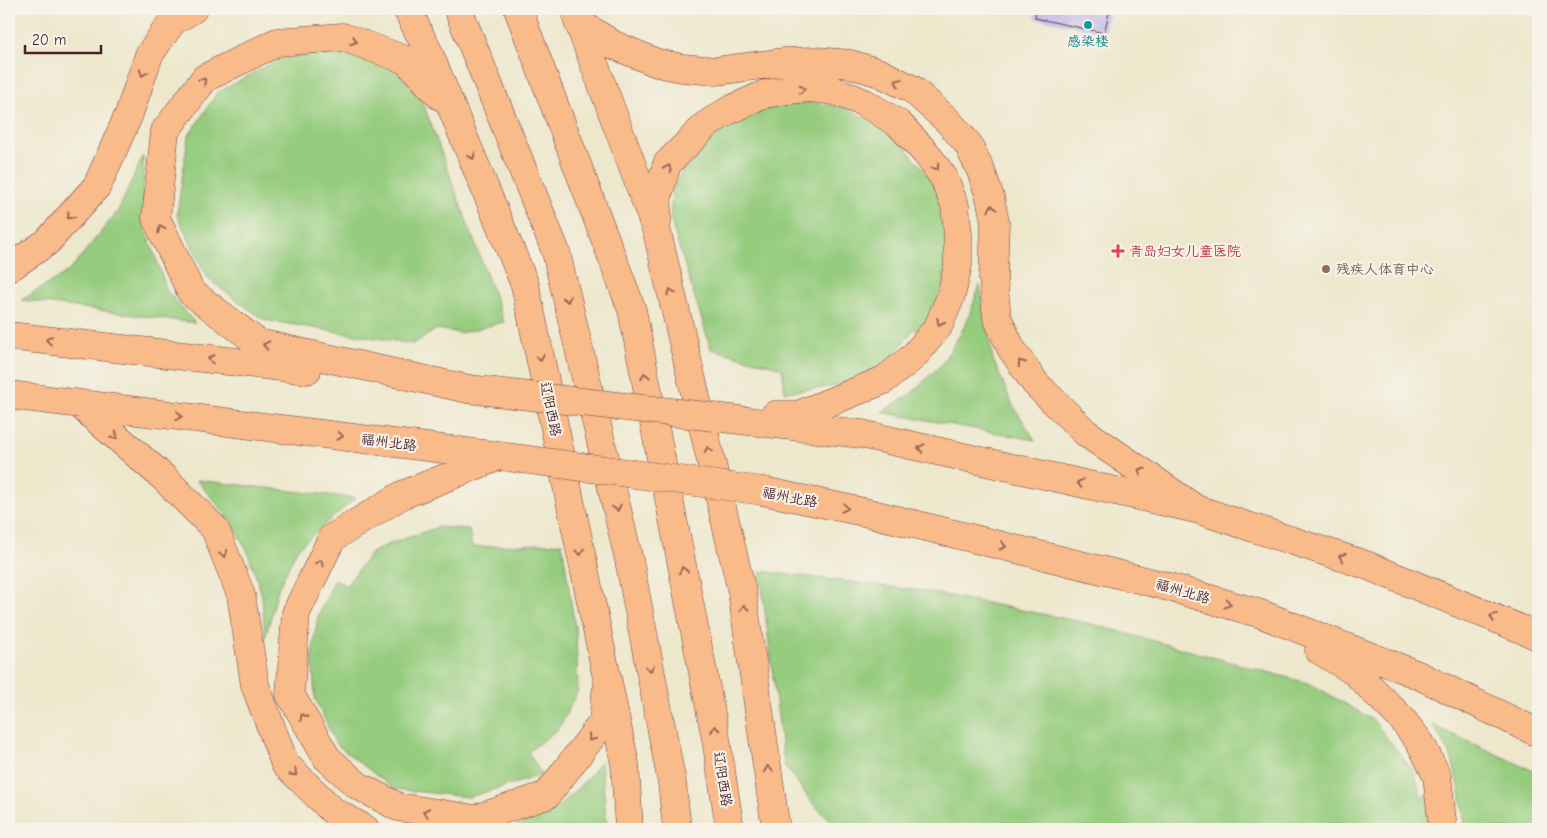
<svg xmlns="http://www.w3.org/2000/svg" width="1547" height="838" font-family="'Comic Neue','LXGW WenKai TC',sans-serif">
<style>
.green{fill:#95cc7e;stroke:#707654}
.building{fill:#b7afe6}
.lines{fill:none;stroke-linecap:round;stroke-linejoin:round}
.primary-casing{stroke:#623d43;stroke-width:29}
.trunk-casing{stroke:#623d43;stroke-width:29}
.primary{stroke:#fabb8b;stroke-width:28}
.trunk{stroke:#fabb8b;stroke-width:28}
.primary-bridge-casing{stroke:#623d43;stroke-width:29;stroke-linecap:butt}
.primary-bridge{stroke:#fabb8b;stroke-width:28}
.oneway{stroke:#996556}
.culture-dot{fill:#0f9aa8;stroke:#f7f3e8;stroke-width:2}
.health-dot{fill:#e0444e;stroke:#f7f3e8;stroke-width:2}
.education-dot{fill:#8d6e63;stroke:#f7f3e8;stroke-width:2}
.labels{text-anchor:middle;stroke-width:4;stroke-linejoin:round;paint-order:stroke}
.culture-label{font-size:14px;fill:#0d838f;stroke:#f7f3e8}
.health-label{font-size:14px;fill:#be3a42;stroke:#f7f3e8;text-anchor:start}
.education-label{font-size:14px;fill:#785e54;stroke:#f7f3e8;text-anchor:start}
.street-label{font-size:14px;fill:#4a1f2b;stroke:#f7f3e8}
</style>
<rect width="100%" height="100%" fill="#f7f3e8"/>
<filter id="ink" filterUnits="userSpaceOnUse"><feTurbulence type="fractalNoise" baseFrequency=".02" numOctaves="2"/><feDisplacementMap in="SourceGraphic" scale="10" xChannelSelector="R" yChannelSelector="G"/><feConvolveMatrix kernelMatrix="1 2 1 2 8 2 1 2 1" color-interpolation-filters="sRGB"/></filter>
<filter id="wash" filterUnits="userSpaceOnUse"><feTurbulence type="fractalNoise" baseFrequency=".0096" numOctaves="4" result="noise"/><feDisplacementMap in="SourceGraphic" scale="20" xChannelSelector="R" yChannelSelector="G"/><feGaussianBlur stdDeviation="1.12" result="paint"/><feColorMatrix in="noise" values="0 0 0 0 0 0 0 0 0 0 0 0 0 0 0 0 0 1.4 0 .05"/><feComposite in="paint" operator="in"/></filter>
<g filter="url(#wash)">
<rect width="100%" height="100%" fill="#ede7cc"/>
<path class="green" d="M340 51 394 68 423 103 504 322 460 333 437 329 413 344 264 320 208 279 177 215 188 137 217 93 279 59Z
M807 102 842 107 889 128 938 187 946 214 949 254 941 297 923 332 914 329 885 366 846 385 785 392 782 368 711 349 670 218 672 191 686 164 720 129 763 108Z
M143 156 145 226 167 291 195 323 22 300 70 270 118 211Z
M980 285 993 360 1012 404 1035 440 882 412 912 393 942 364 966 324Z
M196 480 355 498 297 549 278 589 265 639 262 595 247 550 230 519Z
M438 527 469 529 472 547 562 543 576 634 578 690 559 728 528 752 542 775 469 797 394 789 336 744 315 698 312 654 318 616 335 579 346 586 371 553 389 544Z
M760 571 924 591 1088 623 1311 684 1373 720 1414 772 1421 796H1431L1433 829H839L813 804 784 765Z
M1432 725 1538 773V829H1466L1459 786 1450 753Z
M601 761 607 829H510L556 809 587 779Z"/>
<g id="blocks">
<path class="building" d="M1036 9H1110L1104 33 1035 18Z"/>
</g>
</g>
<g filter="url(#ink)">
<use href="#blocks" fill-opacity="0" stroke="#623d43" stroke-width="1"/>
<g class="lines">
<g class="primary-casing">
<path id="primary" d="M407 9 428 51 525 285 625 764 629 829
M577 18 657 232 742 592 776 829
M578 22 614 45 657 63 682 68 716 71 785 62 816 61 850 64 880 73 912 89 948 121 968 144 981 171 990 197 995 222 993 279 997 317 1011 348 1035 383 1086 433 1196 509
M440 96 406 60 343 37 277 42 205 78 165 131 156 218 191 292 258 343 468 389
M657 223 658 196 667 164 707 124 728 111 765 94 788 90 811 88 835 91 865 103 899 124 926 153 944 178 955 206 958 235V265L951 296 938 327 913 357 884 380 798 415H775
M9 268 47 242 97 186 129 114 149 55 172 22 193 9
M9 336 307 370
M9 395 499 456
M79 404 164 478 215 529 241 595 255 685 285 764 333 811 365 829
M714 417 861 434 1196 509 1366 565 1538 636
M500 456 402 495 332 538 296 613 290 694 327 758 357 785 398 807 475 819 547 795 603 722 606 693
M763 491 873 514 1162 585 1261 614 1418 675 1538 733
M1319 650 1355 672 1402 719 1421 744 1437 776 1443 829"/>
</g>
<g class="trunk-casing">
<path id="trunk" d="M458 9 556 252 629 560 672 783 677 829
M518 9 632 310 716 739 730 829"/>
</g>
<use href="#primary" class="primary"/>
<use href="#trunk" class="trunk"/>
<g class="primary-bridge-casing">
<path id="primary-bridge" d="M468 389 714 417
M500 456 763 491"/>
</g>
<use href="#primary-bridge" class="primary-bridge"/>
</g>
<defs><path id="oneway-chevron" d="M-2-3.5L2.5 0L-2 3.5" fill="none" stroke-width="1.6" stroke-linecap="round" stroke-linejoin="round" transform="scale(1.25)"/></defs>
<g class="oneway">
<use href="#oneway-chevron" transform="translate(354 41) rotate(20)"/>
<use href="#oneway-chevron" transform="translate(143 73) rotate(109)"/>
<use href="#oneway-chevron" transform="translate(203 81) rotate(-45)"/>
<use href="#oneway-chevron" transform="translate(898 82) rotate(-154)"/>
<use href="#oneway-chevron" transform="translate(802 89) rotate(-4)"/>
<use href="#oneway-chevron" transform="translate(472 156) rotate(67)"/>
<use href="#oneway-chevron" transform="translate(936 167) rotate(56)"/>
<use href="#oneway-chevron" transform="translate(668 168) rotate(-64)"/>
<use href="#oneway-chevron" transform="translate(992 208) rotate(-102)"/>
<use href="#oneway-chevron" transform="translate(70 216) rotate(132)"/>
<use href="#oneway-chevron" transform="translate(161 229) rotate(-116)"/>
<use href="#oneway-chevron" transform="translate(671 292) rotate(-103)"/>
<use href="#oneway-chevron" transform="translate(567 299) rotate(77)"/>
<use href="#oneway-chevron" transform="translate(940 322) rotate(117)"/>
<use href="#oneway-chevron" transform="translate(49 340) rotate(-173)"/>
<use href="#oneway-chevron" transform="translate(266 345) rotate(-167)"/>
<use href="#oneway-chevron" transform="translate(540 358) rotate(78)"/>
<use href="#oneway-chevron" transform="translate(211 359) rotate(-173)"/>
<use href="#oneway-chevron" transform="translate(1021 363) rotate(-125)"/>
<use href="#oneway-chevron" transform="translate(645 376) rotate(-101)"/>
<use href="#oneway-chevron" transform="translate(179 416) rotate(7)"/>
<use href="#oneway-chevron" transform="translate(115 436) rotate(41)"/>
<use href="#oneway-chevron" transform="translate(340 436) rotate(7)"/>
<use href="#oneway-chevron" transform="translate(921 448) rotate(-167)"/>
<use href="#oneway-chevron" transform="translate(708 450) rotate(-103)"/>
<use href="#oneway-chevron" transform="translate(1141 471) rotate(-145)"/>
<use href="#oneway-chevron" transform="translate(1080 483) rotate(-167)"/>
<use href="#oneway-chevron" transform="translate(617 508) rotate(77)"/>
<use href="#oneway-chevron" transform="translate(845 508) rotate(12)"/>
<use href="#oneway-chevron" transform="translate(1003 546) rotate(14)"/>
<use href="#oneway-chevron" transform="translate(580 552) rotate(78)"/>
<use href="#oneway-chevron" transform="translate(224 554) rotate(68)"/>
<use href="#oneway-chevron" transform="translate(1342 557) rotate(-162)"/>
<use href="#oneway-chevron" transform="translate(320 563) rotate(-65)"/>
<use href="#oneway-chevron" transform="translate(683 570) rotate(-101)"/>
<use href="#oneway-chevron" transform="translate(1228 604) rotate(17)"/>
<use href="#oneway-chevron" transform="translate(744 608) rotate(-98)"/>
<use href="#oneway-chevron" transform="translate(1493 617) rotate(-158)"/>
<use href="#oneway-chevron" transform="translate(650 668) rotate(79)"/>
<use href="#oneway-chevron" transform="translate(303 717) rotate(-120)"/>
<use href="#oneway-chevron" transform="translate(715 729) rotate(-101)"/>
<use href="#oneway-chevron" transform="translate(591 738) rotate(128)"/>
<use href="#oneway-chevron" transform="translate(768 769) rotate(-98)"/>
<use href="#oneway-chevron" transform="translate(294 773) rotate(44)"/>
<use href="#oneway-chevron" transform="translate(426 812) rotate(-172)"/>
</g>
</g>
<circle class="culture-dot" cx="1088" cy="25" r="5"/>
<path class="health-dot" d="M1115.5 243.5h5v5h5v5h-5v5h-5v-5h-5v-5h5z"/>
<circle class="education-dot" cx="1326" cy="269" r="5"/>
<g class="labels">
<g class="culture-label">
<text x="1088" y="46">感染楼</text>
</g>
<g class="health-label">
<text x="1129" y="256">青岛妇女儿童医院</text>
</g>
<g class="education-label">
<text x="1336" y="274">残疾人体育中心</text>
</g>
<g class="street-label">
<text transform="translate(551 409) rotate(78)" y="5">辽阳西路</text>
<text transform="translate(389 442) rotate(7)" y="5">福州北路</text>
<text transform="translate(790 497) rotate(11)" y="5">福州北路</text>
<text transform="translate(1183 591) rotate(16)" y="5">福州北路</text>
<text transform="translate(723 779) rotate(81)" y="5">辽阳西路</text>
</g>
</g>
<rect width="1547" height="838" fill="none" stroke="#f7f3e8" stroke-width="30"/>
<path d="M25 45v8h76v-8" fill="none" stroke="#4a1f2b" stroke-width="2.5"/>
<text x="32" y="45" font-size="15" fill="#4a1f2b" stroke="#f7f3e8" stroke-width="4" paint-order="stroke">20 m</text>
</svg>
